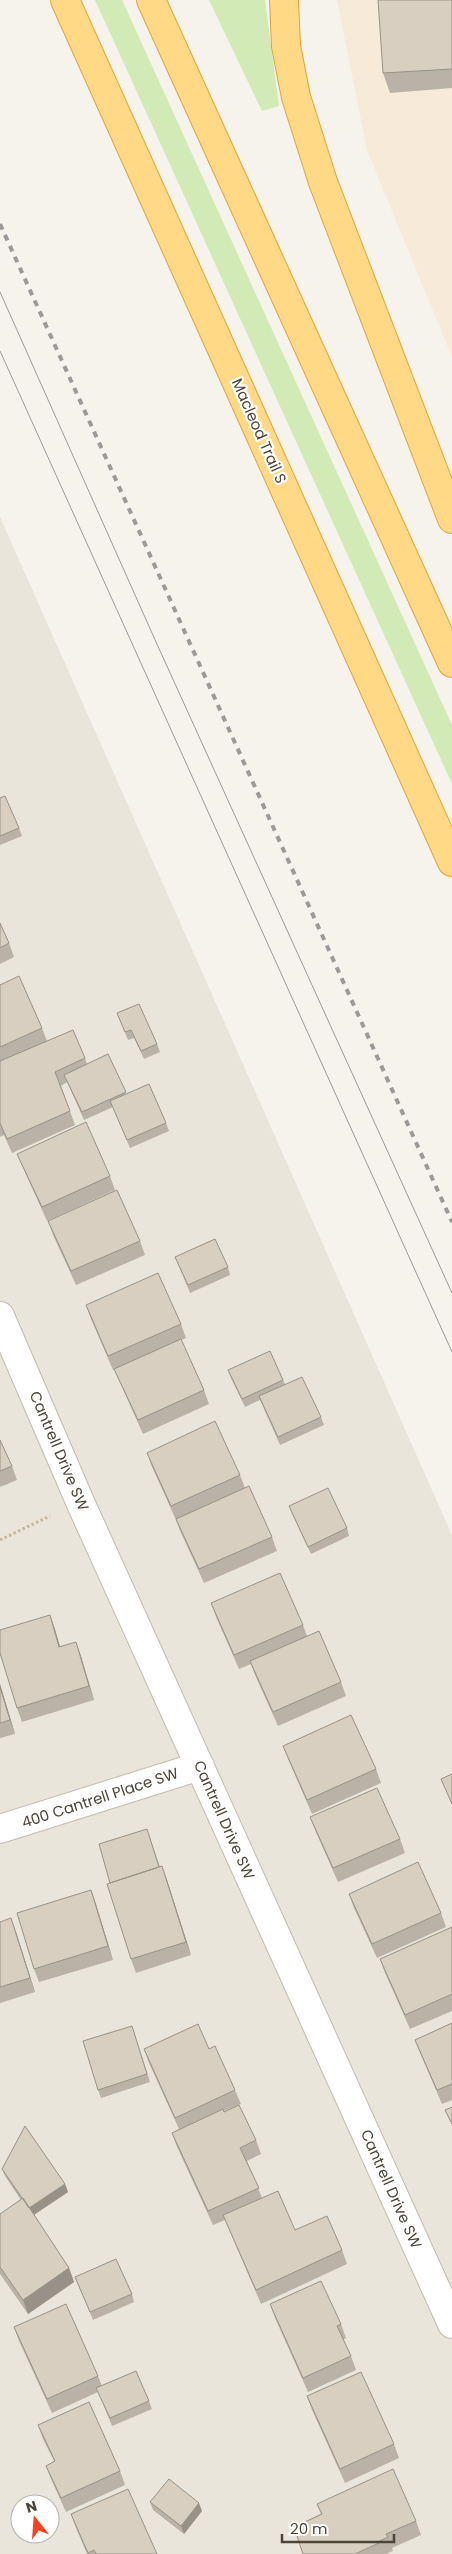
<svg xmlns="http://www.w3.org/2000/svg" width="452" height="2554" font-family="Poppins,sans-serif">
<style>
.residential{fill:#eae5da;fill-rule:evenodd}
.commercial{fill:#f7ead8}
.green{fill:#d2eab5}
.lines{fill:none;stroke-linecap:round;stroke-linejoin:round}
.minor-casing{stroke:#c2bbae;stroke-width:30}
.trunk-casing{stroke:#e0a43c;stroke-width:30}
.path{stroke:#c4b79f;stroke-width:3;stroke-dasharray:2.5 2.5;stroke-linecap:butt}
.minor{stroke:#fff;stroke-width:28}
.trunk{stroke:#ffd985;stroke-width:28}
.tram{stroke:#9a9a9a;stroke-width:1}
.rail{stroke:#9a9a9a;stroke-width:4;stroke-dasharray:6 6;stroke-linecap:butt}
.wall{fill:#bab2a6}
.shaded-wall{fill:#979187}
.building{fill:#d8cfc1;stroke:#979187}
.labels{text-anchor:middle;stroke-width:4.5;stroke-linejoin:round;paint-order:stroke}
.street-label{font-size:15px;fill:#4b4439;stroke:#fff}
</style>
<rect width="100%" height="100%" fill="#f6f3ec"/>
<path class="residential" d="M0 517 452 1535V2554H0ZM20 2504H50V2534H20Z"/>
<path class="commercial" d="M337 0H452V357L367 150Z"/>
<path class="green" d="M95 0H122L452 725V784Z
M209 0H265L279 106 262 111Z"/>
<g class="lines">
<g class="minor-casing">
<path id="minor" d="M0 1316 81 1504 452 2324
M0 1829 200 1766"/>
</g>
<g class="trunk-casing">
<path id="trunk" d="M65 0 452 862
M151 0 452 663
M284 0 286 46 296 97 323 182 452 519"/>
</g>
<path class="path" d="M0 1540 50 1516"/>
<use href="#minor" class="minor"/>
<use href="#trunk" class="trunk"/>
<path class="tram" d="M0 292 156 642 452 1293
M0 351 452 1352"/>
<path class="rail" d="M0 224 452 1222"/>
</g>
<path class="wall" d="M452 0V88L390 93 383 73Z
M0 798 19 828 22 836 0 845Z
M0 923 9 943 14 957 0 964Z
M0 985 42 1028 47 1041 85 1058 87 1064 108 1054 126 1094 166 1123 169 1131 130 1148 113 1107 84 1120 67 1082 61 1086 75 1125 12 1153 4 1135 0 1137Z
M117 1013 157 1044 160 1052 144 1059 134 1038 128 1040Z
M17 1154 110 1176 115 1190 47 1221 23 1168Z
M48 1221 140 1241 145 1255 76 1285 53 1235Z
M175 1257 228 1267 230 1275 190 1293Z
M86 1305 181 1324 186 1338 181 1340 204 1390 209 1404 143 1434 120 1383 115 1370H113L91 1319Z
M228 1370 283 1380 285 1384 321 1417 324 1425 280 1445 260 1400 245 1407 231 1378Z
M0 1440 12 1466 17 1480 0 1487Z
M147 1453 240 1475 245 1488 272 1537 277 1551 204 1583 181 1533 176 1520 152 1467Z
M289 1506 347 1528 349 1536 311 1554 292 1514Z
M211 1603 303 1625 307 1636 341 1682 346 1696 278 1726 255 1675 251 1664 239 1669 216 1617Z
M50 1615 60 1647 76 1642 94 1700 22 1722 17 1708Z
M0 1684 15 1734 0 1738Z
M283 1746 376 1769 381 1783 312 1814 288 1759Z
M310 1817 400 1839 405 1853 338 1882 315 1830Z
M147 1829 160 1867 167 1880 191 1955 136 1973 131 1959 110 1883Z
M91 1890 113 1960 39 1982 34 1969Z
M349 1894 441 1913 446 1927 377 1958 354 1908Z
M0 1922 16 1932 35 1992 0 2003Z
M452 1927V2011L410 2029 385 1973 380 1959Z
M452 2023V2100L442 2104 420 2053 415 2040Z
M132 2026 150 2082 101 2098 98 2090Z
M144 2049H209L235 2090 241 2104 224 2111 256 2140 261 2154 247 2161 262 2198 295 2230 342 2250 347 2264 261 2304 225 2220 213 2225 177 2147 172 2133 179 2129 149 2063Z
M2 2169 65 2184 68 2192 34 2215 69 2268 74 2282 28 2314 0 2274V2214L21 2200 5 2176Z
M75 2277 132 2294 134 2302 93 2320Z
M270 2304 341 2324 346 2338 343 2340 351 2356 356 2370 308 2392 275 2318Z
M14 2327 98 2376 102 2386 149 2401 152 2409 112 2426 98 2392 52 2413 19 2341Z
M307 2396 394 2444 399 2458 345 2483 312 2410Z
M38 2425 120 2471 125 2485 66 2512 51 2479 46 2466 54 2461 43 2439Z
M150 2502 202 2511 184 2534 153 2510Z
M317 2504 416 2521 421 2535 392 2548 393 2551 386 2554H303L294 2527 321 2514Z
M71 2514 157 2554H87L76 2528Z"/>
<path class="shaded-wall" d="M50 1615 55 1629 64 1661 59 1647Z
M76 1642 81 1656 94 1700 89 1686Z
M0 1684 15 1734 10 1720 0 1687Z
M162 1866 167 1880 191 1955 186 1942Z
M91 1890 96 1904 113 1960 108 1946Z
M11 1918 16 1932 35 1992 30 1978Z
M65 2184 68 2192 32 2216 29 2208Z
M69 2268 74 2282 28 2314 23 2300Z
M199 2503 202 2511 184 2534 181 2526Z"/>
<path class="building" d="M378 0H452V69L383 73Z
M5 796 19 828 0 836V798Z
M0 923 9 943 0 948Z
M19 976 42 1028 0 1047V985Z
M139 1004 157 1044 141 1051 131 1030 125 1032 117 1013Z
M73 1030 85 1058 55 1072 70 1111 7 1139 0 1123V1061Z
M108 1054 126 1092 82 1112 64 1075Z
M149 1084 166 1123 127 1140 110 1101Z
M86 1122 110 1176 42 1207 17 1154Z
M117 1190 140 1241 71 1271 48 1221Z
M215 1239 228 1267 188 1285 175 1257Z
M158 1273 181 1324 108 1356 86 1305Z
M181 1339 204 1390 138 1420 114 1369Z
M270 1351 283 1380 242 1399 228 1370Z
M302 1377 321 1417 278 1437 259 1396Z
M215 1421 240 1475 171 1506 147 1453Z
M0 1440 12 1466 0 1471Z
M249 1486 272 1537 199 1569 176 1519Z
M328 1488 347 1528 308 1547 289 1506Z
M280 1573 303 1625 234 1655 211 1603Z
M50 1615 59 1647 76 1642 89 1686 17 1708 0 1653V1630Z
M319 1631 341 1682 273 1712 250 1661Z
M0 1687 10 1720 0 1723Z
M351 1715 376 1769 307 1800 283 1746Z
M452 1774V1804L441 1779Z
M377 1788 400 1839 333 1868 310 1817Z
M147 1829 159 1867 110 1883 99 1844Z
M418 1862 441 1913 372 1944 349 1894Z
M162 1866 186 1942 131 1959 107 1884Z
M91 1890 108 1946 34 1969 17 1913Z
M11 1918 30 1978 0 1987V1922Z
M452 1927V1994L405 2015 380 1959Z
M452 2023V2084L437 2090 415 2040Z
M198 2024 209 2049 215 2046 235 2090 175 2118 144 2049Z
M132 2026 147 2074 98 2090 83 2041Z
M239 2105 256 2140 240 2148 259 2188 208 2211 172 2133 223 2109 224 2112Z
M452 2107V2124L445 2110Z
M25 2126 65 2184 29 2208 2 2169Z
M278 2191 295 2230 327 2216 342 2250 256 2290 223 2215Z
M23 2198 69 2268 23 2300 0 2267V2214Z
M116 2259 132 2294 90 2312 75 2277Z
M321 2281 341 2324 337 2326 351 2356 303 2378 270 2304Z
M66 2304 98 2376 47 2399 14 2327Z
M136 2371 149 2401 110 2418 96 2388Z
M361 2372 394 2444 340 2469 307 2396Z
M89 2402 120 2471 61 2498 46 2466 55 2461 38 2425Z
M393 2469 416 2521 386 2534 388 2537 378 2542 379 2543 355 2554H303L294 2527 322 2514 317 2504Z
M169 2479 199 2503 181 2526 150 2502Z
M128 2489 157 2554H96L94 2550 88 2553 71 2514Z"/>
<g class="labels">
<g class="street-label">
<text transform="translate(259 431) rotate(66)" y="5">Macleod Trail S</text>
<text transform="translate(59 1451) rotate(67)" y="5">Cantrell Drive SW</text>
<text transform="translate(100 1798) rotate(-18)" y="5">400 Cantrell Place SW</text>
<text transform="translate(224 1820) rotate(66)" y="5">Cantrell Drive SW</text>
<text transform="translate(391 2189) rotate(66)" y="5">Cantrell Drive SW</text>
</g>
</g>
<g transform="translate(35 2519) rotate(343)"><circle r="24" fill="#ffffff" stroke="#b7b4b0"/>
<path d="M0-4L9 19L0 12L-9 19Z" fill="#fc3f1d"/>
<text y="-8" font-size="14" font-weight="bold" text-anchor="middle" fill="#4b4439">N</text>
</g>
<path d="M282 2534v8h112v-8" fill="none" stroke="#4b4439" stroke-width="2.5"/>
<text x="290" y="2534" font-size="15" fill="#4b4439" stroke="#ffffff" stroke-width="4" paint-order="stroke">20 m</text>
</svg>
